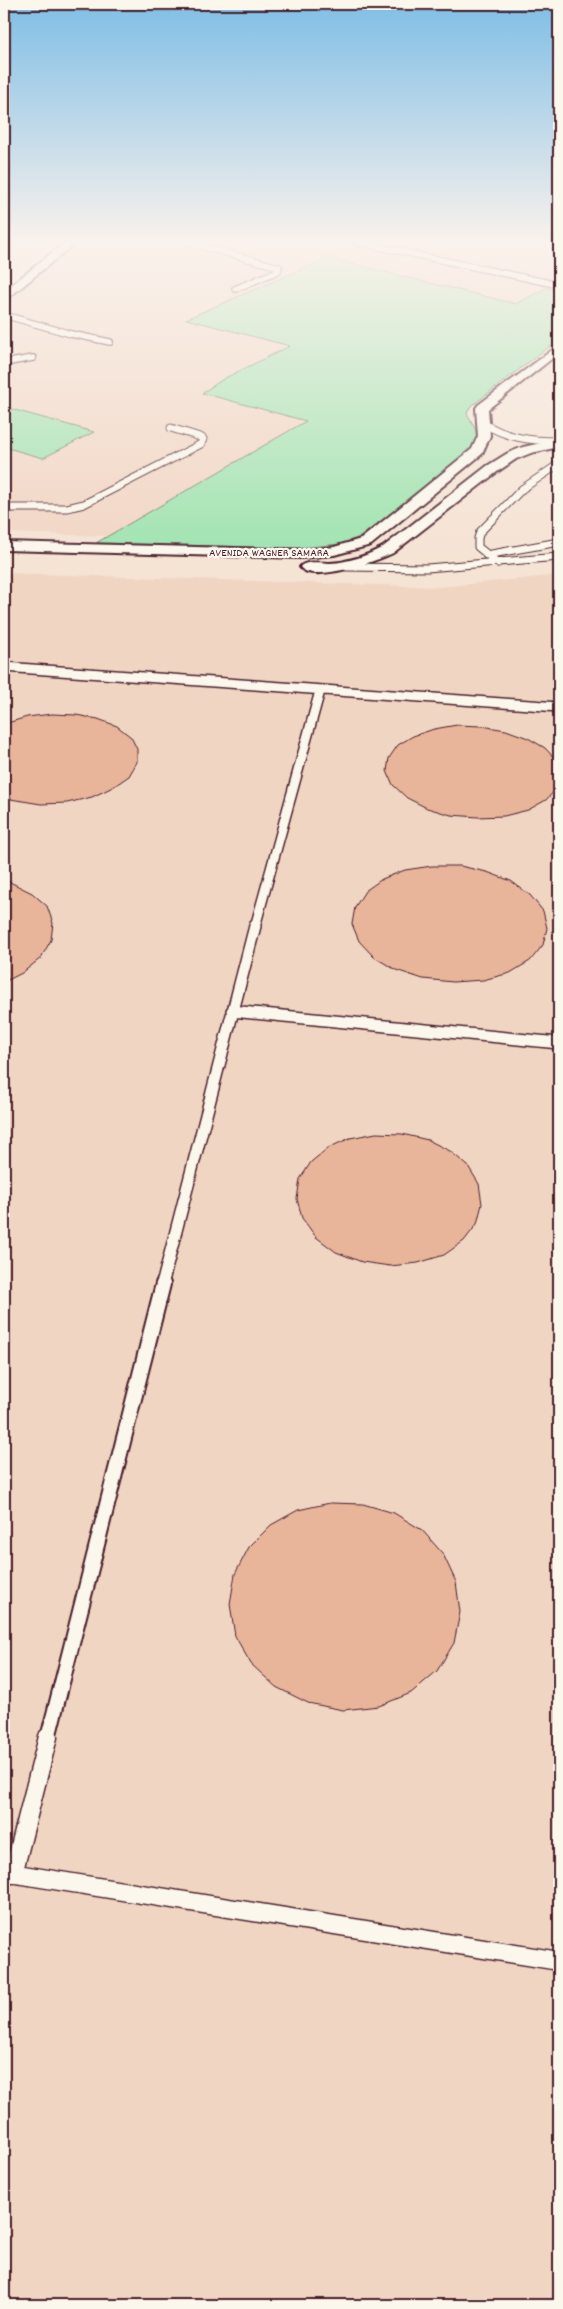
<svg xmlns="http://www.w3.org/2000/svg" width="563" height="2309" font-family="Dekko,sans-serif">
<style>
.built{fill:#f1d5c3}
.green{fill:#9ee3af;stroke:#74816d}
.building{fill:#e8b59b;stroke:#4a1f2b}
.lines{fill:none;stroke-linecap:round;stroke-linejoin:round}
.service-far5-casing{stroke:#4a1f2b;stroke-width:8}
.service-far4-casing{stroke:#4a1f2b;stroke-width:9}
.service-far3-casing{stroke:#4a1f2b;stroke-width:12}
.service-far2-casing{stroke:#4a1f2b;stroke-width:14}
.service-far1-casing{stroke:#4a1f2b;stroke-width:18}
.service-casing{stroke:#4a1f2b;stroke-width:21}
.minor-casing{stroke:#4a1f2b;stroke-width:4}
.service-far5{stroke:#fbf7ec;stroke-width:5.5}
.service-far4{stroke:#fbf7ec;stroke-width:7}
.service-far3{stroke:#fbf7ec;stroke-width:9}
.service-far2{stroke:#fbf7ec;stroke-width:11}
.service-far1{stroke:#fbf7ec;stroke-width:14}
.service{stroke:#fbf7ec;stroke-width:18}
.minor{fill:#fbf7ec;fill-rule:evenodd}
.labels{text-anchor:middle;stroke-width:4.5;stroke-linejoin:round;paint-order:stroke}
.far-street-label{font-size:12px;fill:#4a1f2b;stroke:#fbf7ec}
</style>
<rect width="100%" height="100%" fill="#f5e3d4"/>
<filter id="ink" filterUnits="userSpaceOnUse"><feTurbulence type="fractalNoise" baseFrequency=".02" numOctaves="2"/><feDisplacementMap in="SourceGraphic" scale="10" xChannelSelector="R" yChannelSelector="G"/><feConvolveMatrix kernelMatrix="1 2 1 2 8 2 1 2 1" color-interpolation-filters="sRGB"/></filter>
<g filter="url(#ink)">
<path class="built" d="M4 240H58L4 281Z
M82 240H336L359 246 370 241 367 240H559V291L546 288 516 304 328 258 187 319 291 346 225 377 306 421 108 536 4 533V303Z
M4 573 440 587 559 575V2305H4Z"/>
<path class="green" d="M328 258 516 304 546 288 559 291V342L546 349 470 407 467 413C474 427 480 433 474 449L360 537 341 544 298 548 96 543 306 421 202 393 225 378 290 346 186 319Z
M4 407 94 432 43 458 4 447Z"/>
<path class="building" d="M52 714 76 715 98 719 117 726 131 737 137 749V762L129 776 113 787 92 797 67 803 41 804 4 798V724L27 717Z
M457 725 482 726 506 730 528 738 545 748 557 761 559 770 557 788 546 800 528 810 504 816 478 817 451 815 427 808 407 798 393 785 387 771 389 758 398 745 413 736 434 729Z
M432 866H460L487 872 511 881 530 895 543 911 547 928 543 945 530 961 510 973 483 980 453 982 423 979 396 970 374 957 359 941 352 924 355 907 365 891 382 879 405 870Z
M4 879 32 893 47 906 53 923 51 940 41 958 22 973 4 982Z
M376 1133 402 1134 428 1140 450 1151 468 1166 479 1184 482 1204 477 1224 464 1241 444 1255 418 1263 390 1266 362 1262 336 1252 316 1237 302 1218 297 1199 300 1179 311 1162 328 1148 350 1138Z
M330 1503 363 1504 394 1513 422 1530 443 1554 456 1582 460 1612 454 1643 437 1671 411 1693 379 1706 343 1710 308 1703 276 1687 251 1664 235 1636 230 1604 235 1574 249 1547 271 1525 298 1510Z"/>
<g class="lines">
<g class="service-far5-casing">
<path id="service-far5" d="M179 240 279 267 278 271 235 289
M4 242 6 240
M361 243 559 285
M4 315 71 334 110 342
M4 363 33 358"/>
</g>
<g class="service-far4-casing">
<path id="service-far4" d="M483 423C507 438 531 441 559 441
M4 508H67L84 504 201 444 203 439 200 437 171 428
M486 555 559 542
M498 563 478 547V538L480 532 522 489 559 464
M347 567 427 568 559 557"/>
</g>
<g class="service-far3-casing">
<path id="service-far3" d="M4 667 559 707
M255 927 320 691"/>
</g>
<g class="service-far2-casing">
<path id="service-far2" d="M232 1011 559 1043
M162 1285 255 926"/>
</g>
<g class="service-far1-casing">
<path id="service-far1" d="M48 1738 163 1284"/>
</g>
<g class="service-casing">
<path id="service" d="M4 1872 559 1961
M13 1874 48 1737"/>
</g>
<g class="minor-casing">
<path id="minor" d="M68 240H79L8 298 4 299V291Z
M345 240H361L366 243 361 246Z
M559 345V353L488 409 490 436 482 454 371 545 334 555 301 558 4 550V542L309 550 334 547 361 539 472 449 478 436 476 408 478 405Z
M559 439V447L531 453 516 459 497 472 393 553C377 561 312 584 300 567 306 560 321 563 330 563 350 562 366 556 383 547L487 466 508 453 523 447Z"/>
</g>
<use href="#service-far5" class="service-far5"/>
<use href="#service-far4" class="service-far4"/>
<use href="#service-far3" class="service-far3"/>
<use href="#service-far2" class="service-far2"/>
<use href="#service-far1" class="service-far1"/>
<use href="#service" class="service"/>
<use href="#minor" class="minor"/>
</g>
</g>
<linearGradient id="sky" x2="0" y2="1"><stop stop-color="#7fbee6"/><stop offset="0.43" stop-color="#faf2ec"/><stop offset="1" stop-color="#faf2ec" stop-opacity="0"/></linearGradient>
<rect width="563" height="563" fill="url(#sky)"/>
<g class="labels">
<g class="far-street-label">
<text x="269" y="556">AVENIDA WAGNER SAMARA</text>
</g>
</g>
<rect width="563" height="2309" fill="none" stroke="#fbf7ec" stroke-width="20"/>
<rect x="10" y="10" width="543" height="2289" fill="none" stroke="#4a1f2b" stroke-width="2" filter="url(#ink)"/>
</svg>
